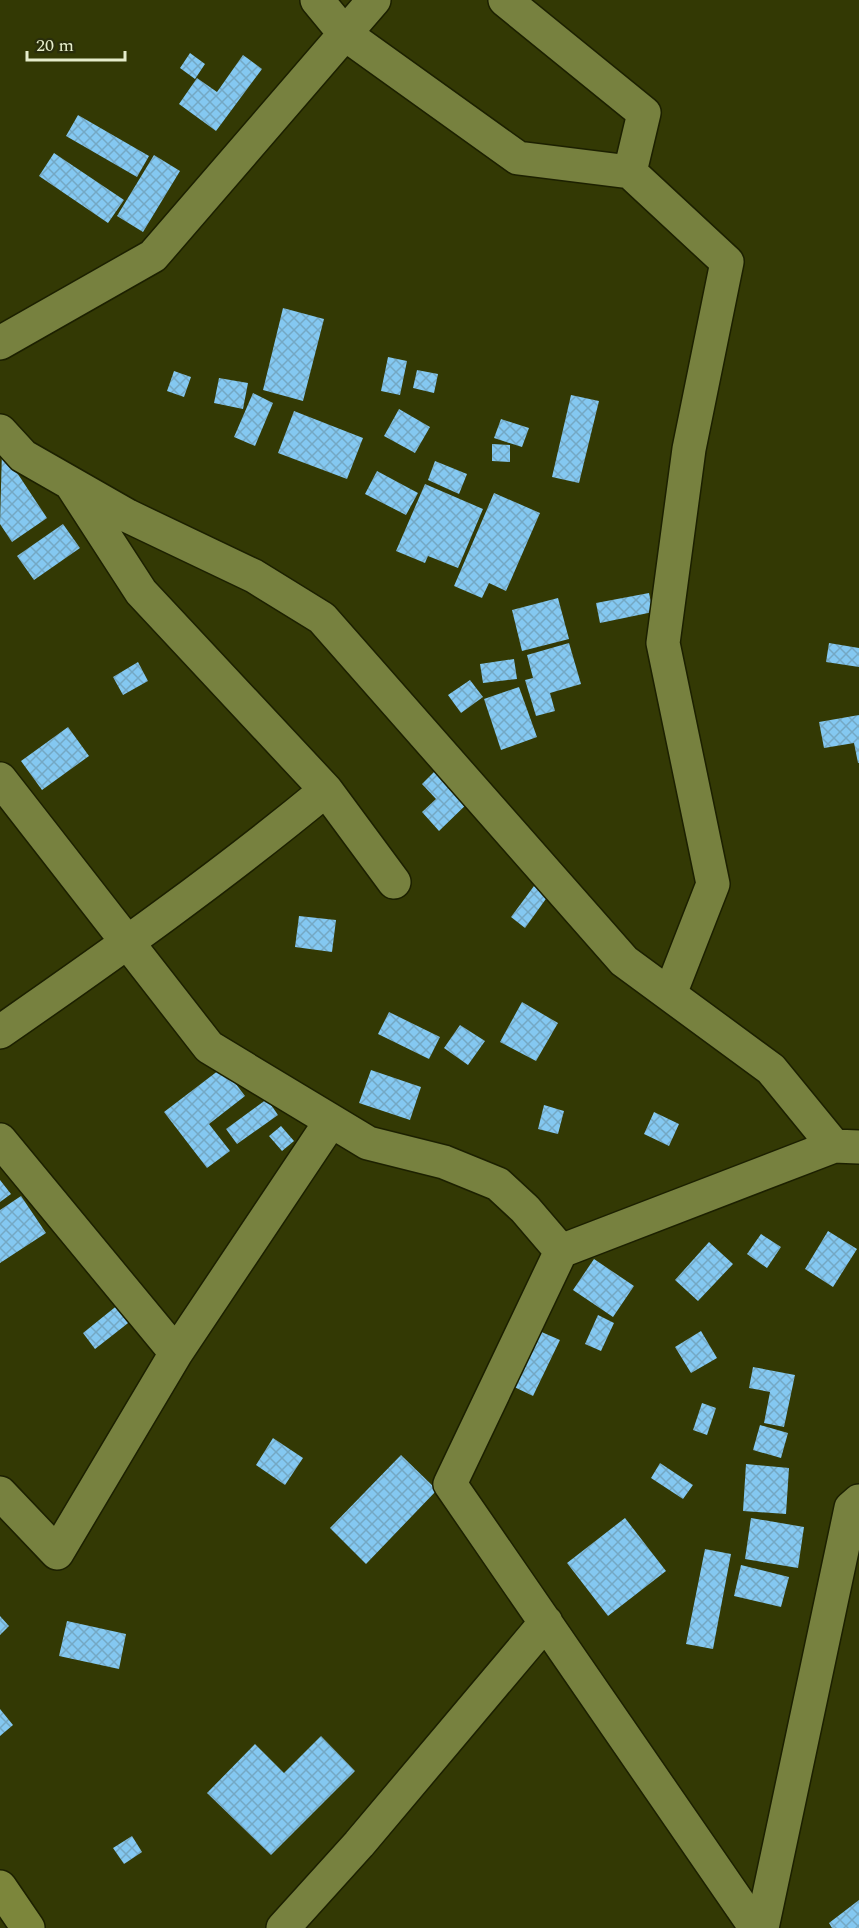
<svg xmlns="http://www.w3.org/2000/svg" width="859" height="1928" font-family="Spectral,serif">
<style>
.building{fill:url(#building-cross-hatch)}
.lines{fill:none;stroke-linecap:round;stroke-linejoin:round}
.street-casing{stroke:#1c2000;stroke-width:36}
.primary-casing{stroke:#1c2000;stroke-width:36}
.street{stroke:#77813f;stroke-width:33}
.primary{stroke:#7c863b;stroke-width:33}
</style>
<defs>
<pattern id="building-cross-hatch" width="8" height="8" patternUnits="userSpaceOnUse" patternTransform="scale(1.5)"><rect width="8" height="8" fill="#84c8f1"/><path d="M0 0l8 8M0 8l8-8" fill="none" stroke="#74a8c4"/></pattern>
</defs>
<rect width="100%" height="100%" fill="#333904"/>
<path class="building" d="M190 53 205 64 195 79 180 68Z
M243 55 262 69 216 131 179 104 197 78 217 92Z
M78 115 149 156 137 177 66 136Z
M54 153 124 200 108 223 39 176Z
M154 155 180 171 143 232 117 216Z
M283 308 324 319 303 401 263 390Z
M388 357 407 361 400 395 381 391Z
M417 370 438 374 434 393 413 388Z
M174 371 191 377 184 397 167 391Z
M219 378 248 383 243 409 214 403Z
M253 393 273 403 255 446 234 437Z
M571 395 599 401 579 483 552 477Z
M399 409 430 427 415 453 384 436Z
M294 411 363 438 347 479 278 453Z
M501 419 529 428 522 447 494 438Z
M492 444 510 445V462L492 461Z
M2 450 47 518 12 542 0 524Z
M435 461 467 474 459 494 428 480Z
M377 471 418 493 406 515 365 494Z
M425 484 483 509 458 568 428 556 425 563 396 551Z
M494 493 540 513 506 591 489 583 482 598 454 586Z
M63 524 80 548 34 580 17 556Z
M649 593 653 612 600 623 596 603Z
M558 598 569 639 522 651 512 610Z
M569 643 581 684 550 693 555 711 536 716 525 680 533 678 527 655Z
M829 643 859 648V667L826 662Z
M514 659 517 679 483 683 480 664Z
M138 662 148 681 123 695 113 677Z
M470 680 483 697 461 713 448 695Z
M519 687 537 737 501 750 484 699Z
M859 715V763H858L854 743 824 748 819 722Z
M68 727 89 756 42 790 21 761Z
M440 766 471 800 439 831 422 812 436 799 422 784Z
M534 886 548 896 525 928 511 917Z
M299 916 336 920 332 952 295 947Z
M522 1002 558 1023 536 1061 500 1042Z
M389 1012 440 1037 429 1059 378 1034Z
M460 1025 485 1041 468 1065 444 1048Z
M223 1067 245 1096 209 1124 230 1151 207 1168 164 1112Z
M371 1070 421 1087 410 1120 359 1103Z
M267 1099 278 1115 237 1144 226 1129Z
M544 1105 564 1111 558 1134 538 1129Z
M654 1112 679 1124 669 1146 644 1134Z
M281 1126 294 1141 282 1151 269 1136Z
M0 1180 11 1194 0 1202Z
M21 1196 46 1233 0 1263V1210Z
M828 1231 857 1249 833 1287 805 1269Z
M761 1234 781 1247 767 1268 747 1254Z
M709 1242 733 1264 698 1301 675 1280Z
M594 1259 634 1286 613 1317 573 1290Z
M119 1304 132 1320 95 1349 83 1333Z
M598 1315 614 1323 601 1351 585 1344Z
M530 1327 560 1340 533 1396 504 1382Z
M701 1331 717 1358 691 1373 675 1347Z
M753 1367 795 1375 784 1427 764 1423 770 1392 749 1388Z
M702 1403 716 1408 707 1435 693 1430Z
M760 1425 788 1433 781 1458 753 1450Z
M273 1438 303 1458 285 1485 256 1465Z
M401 1455 437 1490 366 1564 330 1528Z
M660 1463 693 1485 683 1499 651 1478Z
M746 1464 789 1468 786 1514 743 1511Z
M625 1518 666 1571 608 1616 567 1563Z
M751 1518 804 1527 798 1568 745 1559Z
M705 1549 731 1554 713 1649 686 1644Z
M741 1565 789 1577 781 1607 734 1596Z
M0 1616 9 1626 0 1635Z
M67 1621 126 1634 119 1669 59 1656Z
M0 1709 13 1725 0 1736Z
M321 1736 355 1771 271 1855 207 1793 255 1744 284 1773Z
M132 1836 142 1852 124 1864 113 1848Z
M859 1900V1928H832L829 1923Z"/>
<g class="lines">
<g class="street-casing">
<path id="street" d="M317 0 345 34 518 158 630 172 727 262 689 449 663 643 713 884 670 994
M505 0 644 113 630 172
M0 343 153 256 374 0
M0 431 23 456 128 516 254 576 322 618 624 961 771 1069 834 1146
M73 487 141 592 326 790 394 882
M0 779 209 1047 368 1143 444 1162 498 1184 525 1209 561 1251
M0 1032C111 955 222 876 326 790
M0 1140 176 1353
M0 1493 57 1553 176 1353 331 1121
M283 1928 359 1844 546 1622
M756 1928 450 1484 561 1251 834 1146 859 1147
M762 1928 851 1508 859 1501"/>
</g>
<g class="primary-casing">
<path id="primary" d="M0 1887 28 1928"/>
</g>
<use href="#street" class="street"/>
<use href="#primary" class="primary"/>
</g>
<path d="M27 51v9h98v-9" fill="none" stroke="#e6edcb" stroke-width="3"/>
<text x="36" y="51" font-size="18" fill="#e6edcb" stroke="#2a2e0b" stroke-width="4.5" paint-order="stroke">20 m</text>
</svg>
